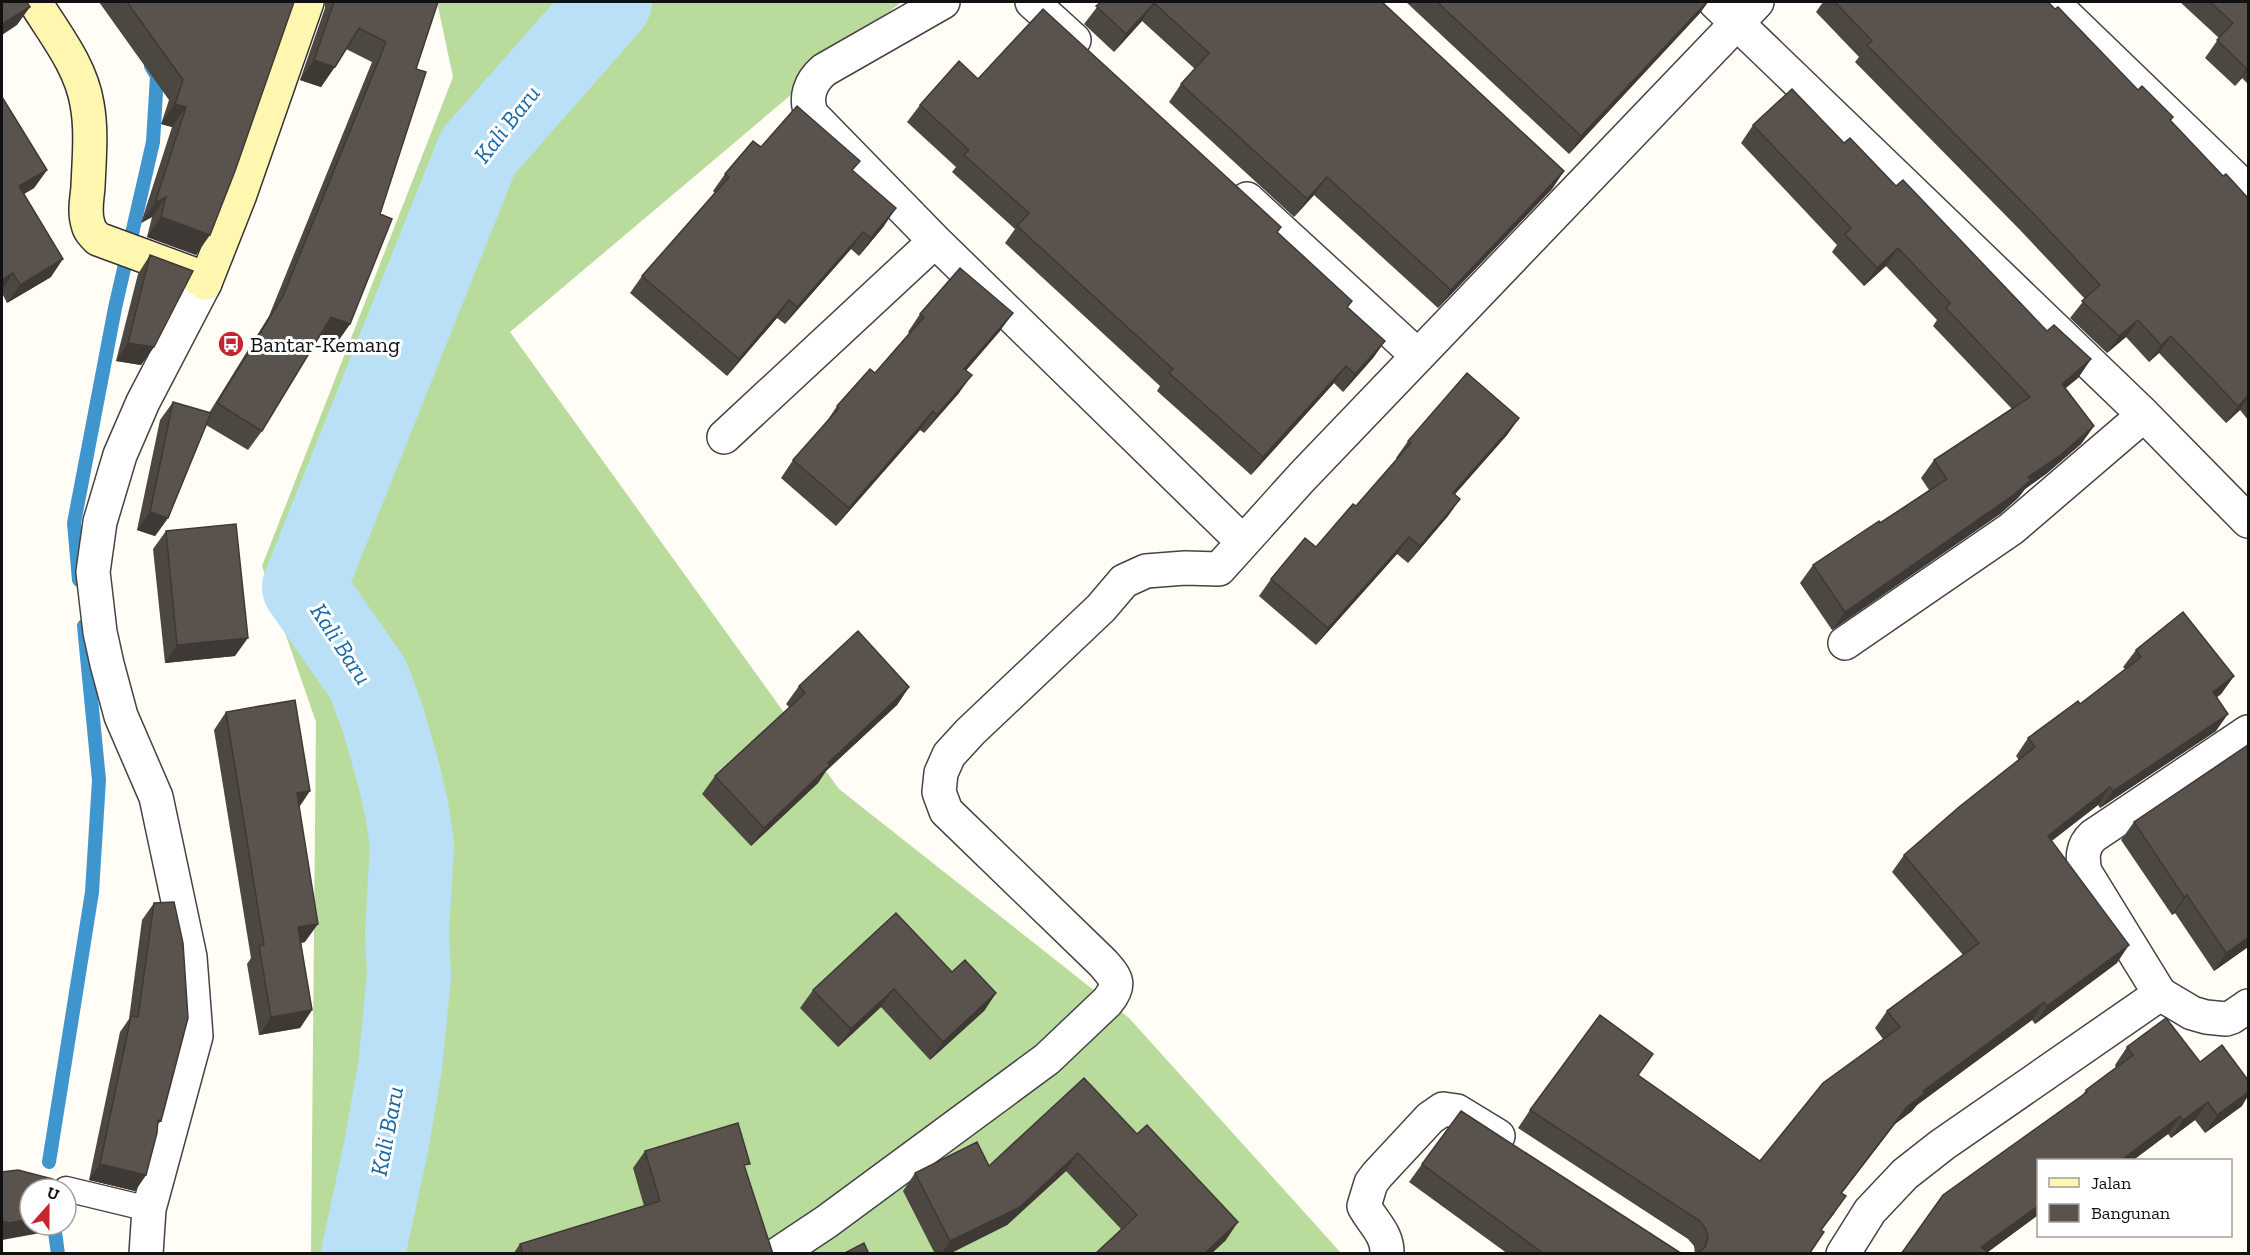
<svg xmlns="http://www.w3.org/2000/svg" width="2250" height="1255" font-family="'Zilla Slab',serif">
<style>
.forest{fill:#b9dc9c}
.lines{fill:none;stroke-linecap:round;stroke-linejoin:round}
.stream{stroke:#3f96cf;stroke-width:14}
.river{stroke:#b9e0f7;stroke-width:84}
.lane-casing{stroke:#444;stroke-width:27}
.street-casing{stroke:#444;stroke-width:36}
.secondary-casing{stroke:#333;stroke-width:36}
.lane{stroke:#fff;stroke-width:24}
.street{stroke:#fff;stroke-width:33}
.secondary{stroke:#fff6b0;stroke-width:33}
.wall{fill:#4d4742}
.shaded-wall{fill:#3f3936}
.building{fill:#5a524d;stroke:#3f3936;stroke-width:1.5}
.labels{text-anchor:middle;stroke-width:6;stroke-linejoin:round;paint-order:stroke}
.poi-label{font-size:22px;fill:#111;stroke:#fff;text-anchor:start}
.water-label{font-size:24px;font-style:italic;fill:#1768a6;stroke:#fff}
</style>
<rect width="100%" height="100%" fill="#fffdf5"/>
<path class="forest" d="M437 2H901L510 332 839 789 1129 1018 1341 1253H311L316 722 262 566 453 77Z"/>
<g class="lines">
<path class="stream" d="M79 580 74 523 115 308 153 142 157 76 151 66
M49 1162 92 892 99 780 84 626
M54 1225 58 1254"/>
<path class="river" d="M363 1254 386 1147 400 1067 409 976 407 933 412 844 407 811 399 776 384 722 368 679 304 587 478 152 610 2"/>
<g class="lane-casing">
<path id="lane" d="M66 1189 149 1209"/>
</g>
<g class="street-casing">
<path id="street" d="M943 2 824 70C810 82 804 98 812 115L935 241 1243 542
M1032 2 1074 40
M1715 2 2144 415 2248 521
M2052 2 2248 191
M1247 199 1418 356
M724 437 935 241
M1845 643 2011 529 2144 415
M2248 732 2093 836C2082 846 2082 858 2085 872L2160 994 2192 1013 2206 1017 2226 1019 2232 1017 2248 1006
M146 1254 149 1209 196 1036 190 957 156 797 121 716 107 664 100 632 93 572 100 522 120 455 143 402 205 283
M778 1254 826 1222 1047 1059 1107 1002C1122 984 1116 978 1103 963L946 811 939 792 941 773 949 755 970 732 1101 608 1124 581 1146 571 1185 568 1219 569 1302 477 1757 2
M1387 1254C1388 1234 1373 1223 1364 1206L1371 1183 1377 1175 1430 1118 1443 1109 1457 1111 1498 1136
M1843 1254 1870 1211 1905 1174 1942 1145 2160 994"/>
</g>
<g class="secondary-casing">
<path id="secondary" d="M35 2C54 33 81 66 87 104 92 130 89 160 88 187 87 199 84 212 88 224 89 230 93 234 98 239L193 274 205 283 239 197 307 2"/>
</g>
<use href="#lane" class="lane"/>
<use href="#street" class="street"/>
<use href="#secondary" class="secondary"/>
</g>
<path class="wall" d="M99 2H294L196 255 147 237 152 217 141 223 172 127 161 124 169 100Z
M325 2H438L416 69 380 214 350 324 336 344 319 337 262 431 248 450 206 425 168 518 155 536 137 530 160 420 173 402 209 413 269 316 372 62 346 49 321 87 300 80 325 8Z
M1101 2H1382L1564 171 1552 189 1438 308 1314 195 1294 217 1169 102 1181 84 1195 69 1142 21 1114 52 1084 24Z
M1406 2H1708L1700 13 1569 154Z
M1823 2H2048L2138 90 2173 117 2171 121 2223 176 2248 198V420L2240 410 2226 423 2159 353 2149 362 2126 337 2107 353 2070 318 2085 299 2021 231 1855 62 1859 57 1816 12Z
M2180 2H2248V84L2242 78 2235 86 2205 58 2219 38Z
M978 79 1278 233 1352 301 1348 307 1385 341 1373 358 1343 392 1334 383 1251 475 1157 391 1160 386 1005 243 1015 229 952 172 956 167 907 122 920 105Z
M2 97 47 170 34 188 24 194 51 277 7 303 2 293Z
M1753 125 1844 143 1896 186 2047 331 2091 359 2078 378 2065 388 2094 426 2081 444 2046 474 2025 489 2018 498 2000 514 1832 630 1800 583 1813 565 1880 523 1929 490 1921 478 1934 460 2012 409 1933 326 1937 320 1886 266 1864 286 1832 252 1837 245 1741 143Z
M761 147 853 171 884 226 859 256 851 249 785 324 777 318 727 376 630 293 642 276 715 193 713 191 725 174Z
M150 255 154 347 141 365 116 361 138 274Z
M920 314 1000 331 966 370 959 393 924 433 920 430 836 526 781 478 793 460 825 424 837 406 875 373 909 333 908 332Z
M1519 418 1507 435 1455 494 1460 499 1448 516 1408 563 1397 554 1316 645 1259 596 1271 579 1316 547 1356 506 1397 459 1396 458 1408 441Z
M166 531 235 656 165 663 153 549Z
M2136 650 2234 676 2221 694 2217 697 2216 731 2100 808 2098 805 2051 841 2117 963 2035 1024 2032 1020 1917 1105 1912 1111 1895 1124 1842 1193 1834 1214 1821 1230 1824 1232 1810 1254H1695L1694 1246 1688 1239 1518 1128 1530 1110 1638 1075 1760 1161 1883 1039 1875 1028 1887 1011 1963 955 1892 872 1904 855 2019 760 2016 756 2028 738 2080 704 2125 669 2123 667Z
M799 686 909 687 897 705 826 771 818 783 751 846 702 794 715 776 789 707 786 704Z
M226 712 299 808 305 942 301 943 312 1010 300 1028 259 1035 247 964 251 958 214 730Z
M2248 745V947L2214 971 2175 913 2172 915 2121 840 2134 822Z
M154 903 161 1121 158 1124 146 1175 135 1191 89 1180 120 1032 129 1019 142 920Z
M952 972 996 993 984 1011 930 1060 881 1007 838 1047 800 1008 813 990Z
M2127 1047 2200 1062 2242 1106 2205 1133 2195 1120 2171 1138 2168 1134 2132 1161H2038V1215L1988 1252 1901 1254 2082 1096 2086 1090 2116 1068 2115 1065Z
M1084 1078 1226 1240 1211 1254H1095L1121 1229 1066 1171 1007 1225 949 1254H935L903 1191 915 1173 989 1166Z
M645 1151 746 1170 773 1254H513L520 1244 644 1206 633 1168Z
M1422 1164 1679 1252 1683 1254H1508L1409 1182Z"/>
<path class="shaded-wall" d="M1707 2H1708L1700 13 1569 154 1581 136Z
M1154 3 1142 21 1114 52 1126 34Z
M30 7 17 25 2 35V24Z
M314 60 335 67 321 87 300 80Z
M2248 67V69L2242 78 2235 86Z
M175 104 186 107 172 127 161 124Z
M47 170 34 188 7 204 19 186Z
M1564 171 1552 189 1438 308 1451 290Z
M1327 177 1314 195 1294 217 1307 199Z
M166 197 152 217 141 223 155 203Z
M896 208 884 226 859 256 871 238Z
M161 217 210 235 196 255 147 237Z
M863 232 851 249 785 324 797 307Z
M1898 248 1886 266 1864 286 1877 268Z
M63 259 51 277 7 303 20 285Z
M13 273 2 290V280Z
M789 300 777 318 727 376 739 359Z
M1013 313 1000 331 952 387 964 369Z
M331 317 350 324 336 344 317 337Z
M2138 320 2126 337 2107 353 2119 336Z
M2171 336 2159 353 2149 362 2161 345Z
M1385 341 1373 358 1343 392 1355 374Z
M128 343 154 347 141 365 116 361Z
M2091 359 2078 378 2049 402 2062 384Z
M1346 366 1334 383 1251 475 1263 457Z
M972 375 959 393 924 433 937 415Z
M2248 396V397L2240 410 2226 423 2238 406Z
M933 411 920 430 836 526 849 508Z
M1519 418 1507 435 1441 510 1453 493Z
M2094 426 2081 444 2046 474 2025 489 2018 498 2000 514 1832 630 1845 612 2028 477Z
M1460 499 1448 516 1408 563 1420 546Z
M150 512 168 518 155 536 137 530Z
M1409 537 1397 554 1316 645 1328 628Z
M248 638 235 656 165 663 177 645Z
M2234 676 2221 694 2201 710 2213 692Z
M909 687 897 705 826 771 818 783 751 846 764 828 828 763Z
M2228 714 2216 731 2100 808 2113 791Z
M2110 787 2098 805 2035 854 2048 836Z
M310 791 298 809 297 793Z
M2187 895 2175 913 2172 915 2184 897Z
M318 924 305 942 286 945 298 927Z
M2248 938V947L2214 971 2226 953Z
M2129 945 2117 963 2035 1024 2047 1006Z
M894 989 881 1007 838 1047 851 1029Z
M996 993 984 1011 930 1060 943 1042Z
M2044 1002 2032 1020 1917 1105 1912 1111 1895 1124 1829 1210 1907 1107 1923 1091Z
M312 1010 300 1028 259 1035 271 1017Z
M2248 1092V1096L2242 1106 2205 1133 2217 1115Z
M2208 1102 2195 1120 2171 1138 2183 1120Z
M2180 1116 2168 1134 2132 1161H2120Z
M1078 1153 1066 1171 1007 1225 949 1254H941L950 1241Z
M100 1164 146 1175 135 1191 89 1180Z
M2038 1206V1215L1985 1254 1981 1247Z
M30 1219V1225H51L46 1232 2 1240V1221Z
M1238 1222 1226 1240 1211 1254H1204Z"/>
<path class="building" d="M2 2H27L30 7 2 24Z
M127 2H294L235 171 210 235 161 217 166 197 155 203 186 107 175 104 183 80Z
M334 2H438L416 69 426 72 380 214 392 219 350 324 331 317 262 431 217 403 283 296 386 42 359 28 335 67 314 60Z
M1101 2H1382L1564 171 1451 290 1327 177 1307 199 1181 84 1209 53 1154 3 1126 34 1096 6Z
M1437 2H1707L1581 136Z
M1835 2H2048L2055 9 2058 7 2138 90 2142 86 2173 117 2170 120 2223 176 2226 174 2248 198V396L2238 406 2171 336 2161 345 2138 320 2119 336 2082 301 2100 285 2033 213 1867 45 1872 41Z
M2210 2H2248V67L2247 69 2217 40 2233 23Z
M1043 9 1281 227 1277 232 1352 301 1347 307 1385 341 1355 374 1346 366 1263 457 1169 373 1173 369 1017 226 1029 213 964 155 969 150 920 105 959 61 978 79Z
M1792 89 1844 143 1850 138 1896 186 1903 180 2047 331 2054 325 2091 359 2062 384 2094 426 2059 456 2028 477 2031 480 2012 496 1845 612 1813 565 1879 521 1880 523 1947 479 1934 460 2030 397 1946 308 1950 303 1898 248 1877 268 1845 234 1851 228 1753 125Z
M2 97 47 170 19 186 63 259 20 285 13 273 2 280Z
M797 106 860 161 852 170 896 208 871 238 863 232 797 307 789 300 739 359 642 276 729 177 725 174 753 141 761 147Z
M150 255 193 271 154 347 128 343Z
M960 268 1013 313 964 369 972 375 937 415 933 411 849 508 793 460 839 408 837 406 870 369 875 373 924 317 920 314Z
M1467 373 1519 418 1453 493 1460 499 1420 546 1409 537 1328 628 1271 579 1305 538 1316 547 1353 504 1356 506 1411 443 1408 441Z
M173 402 211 413 168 518 150 512Z
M236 524 248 638 177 645 166 531Z
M2183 612 2234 676 2213 692 2228 714 2113 791 2110 787 2048 836 2129 945 2047 1006 2044 1002 1923 1091 1925 1093 1907 1107 1841 1193 1846 1196 1821 1230 1824 1232 1809 1254H1696L1698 1253 1705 1247 1708 1238 1706 1229 1700 1221 1530 1110 1600 1015 1653 1054 1638 1075 1760 1161 1823 1083 1900 1027 1887 1011 1979 943 1904 855 1959 807 2035 747 2028 738 2078 701 2080 704 2141 657 2136 650Z
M858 631 909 687 828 763 830 765 764 828 715 776 805 693 799 686Z
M295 700 310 791 297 793 318 924 298 927 312 1010 271 1017 259 946 264 945 226 712Z
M2248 745V938L2226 953 2187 895 2184 897 2134 822Z
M174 902 183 943 188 1018 161 1121 158 1120 157 1133 146 1175 100 1164 131 1016 138 1017 154 903Z
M896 913 952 972 965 960 996 993 943 1042 894 989 851 1029 813 990Z
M2166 1018 2200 1062 2222 1045 2248 1080V1092L2217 1115 2208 1102 2183 1120 2180 1116 2120 1161H2038V1206L1981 1247 1990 1254H1901L1943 1195 2087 1092 2086 1090 2133 1055 2127 1047Z
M1084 1078 1137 1134 1147 1125 1238 1222 1204 1254H1095L1137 1215 1078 1153 1020 1207 950 1241 915 1173 977 1142 989 1166Z
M1461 1111 1679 1252 1683 1254H1544L1422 1164Z
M738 1123 750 1164 744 1165 773 1254H523L520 1244 660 1201 645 1151Z
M18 1170 53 1179 55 1189H30V1219L9 1223 2 1221V1172Z
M864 1243 869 1254H843Z"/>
<defs>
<g id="bus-disc" transform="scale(1.35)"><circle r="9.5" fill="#c4262e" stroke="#fff"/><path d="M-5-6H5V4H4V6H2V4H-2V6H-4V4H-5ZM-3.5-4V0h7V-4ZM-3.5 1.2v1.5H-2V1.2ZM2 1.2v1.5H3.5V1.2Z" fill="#fff"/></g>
</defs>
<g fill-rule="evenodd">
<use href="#bus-disc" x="231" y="344"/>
</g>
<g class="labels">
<g class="poi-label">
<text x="250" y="352">Bantar-Kemang</text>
</g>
<g class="water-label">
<text transform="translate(507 124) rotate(-52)" y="8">Kali Baru</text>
<text transform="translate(341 644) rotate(57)" y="8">Kali Baru</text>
<text transform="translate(387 1131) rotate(-79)" y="8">Kali Baru</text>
</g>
</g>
<rect width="2250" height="1255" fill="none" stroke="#111111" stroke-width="6"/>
<rect x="2037" y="1159" width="195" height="78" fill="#ffffff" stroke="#a0a0a0" stroke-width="1.5"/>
<rect x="2049" y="1178" width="30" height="9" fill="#fff6b0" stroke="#a0a0a0" stroke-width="1.5"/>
<text x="2091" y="1189" font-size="18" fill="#111111">Jalan</text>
<rect x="2049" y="1204" width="30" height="18" fill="#5a524d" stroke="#a0a0a0" stroke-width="1.5"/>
<text x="2091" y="1219" font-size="18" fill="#111111">Bangunan</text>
<g transform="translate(48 1207) rotate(21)"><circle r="28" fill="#ffffff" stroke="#a0a0a0" stroke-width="1.5"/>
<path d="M0-4.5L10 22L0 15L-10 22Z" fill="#c4262e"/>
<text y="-9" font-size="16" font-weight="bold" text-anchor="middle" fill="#111111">U</text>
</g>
</svg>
